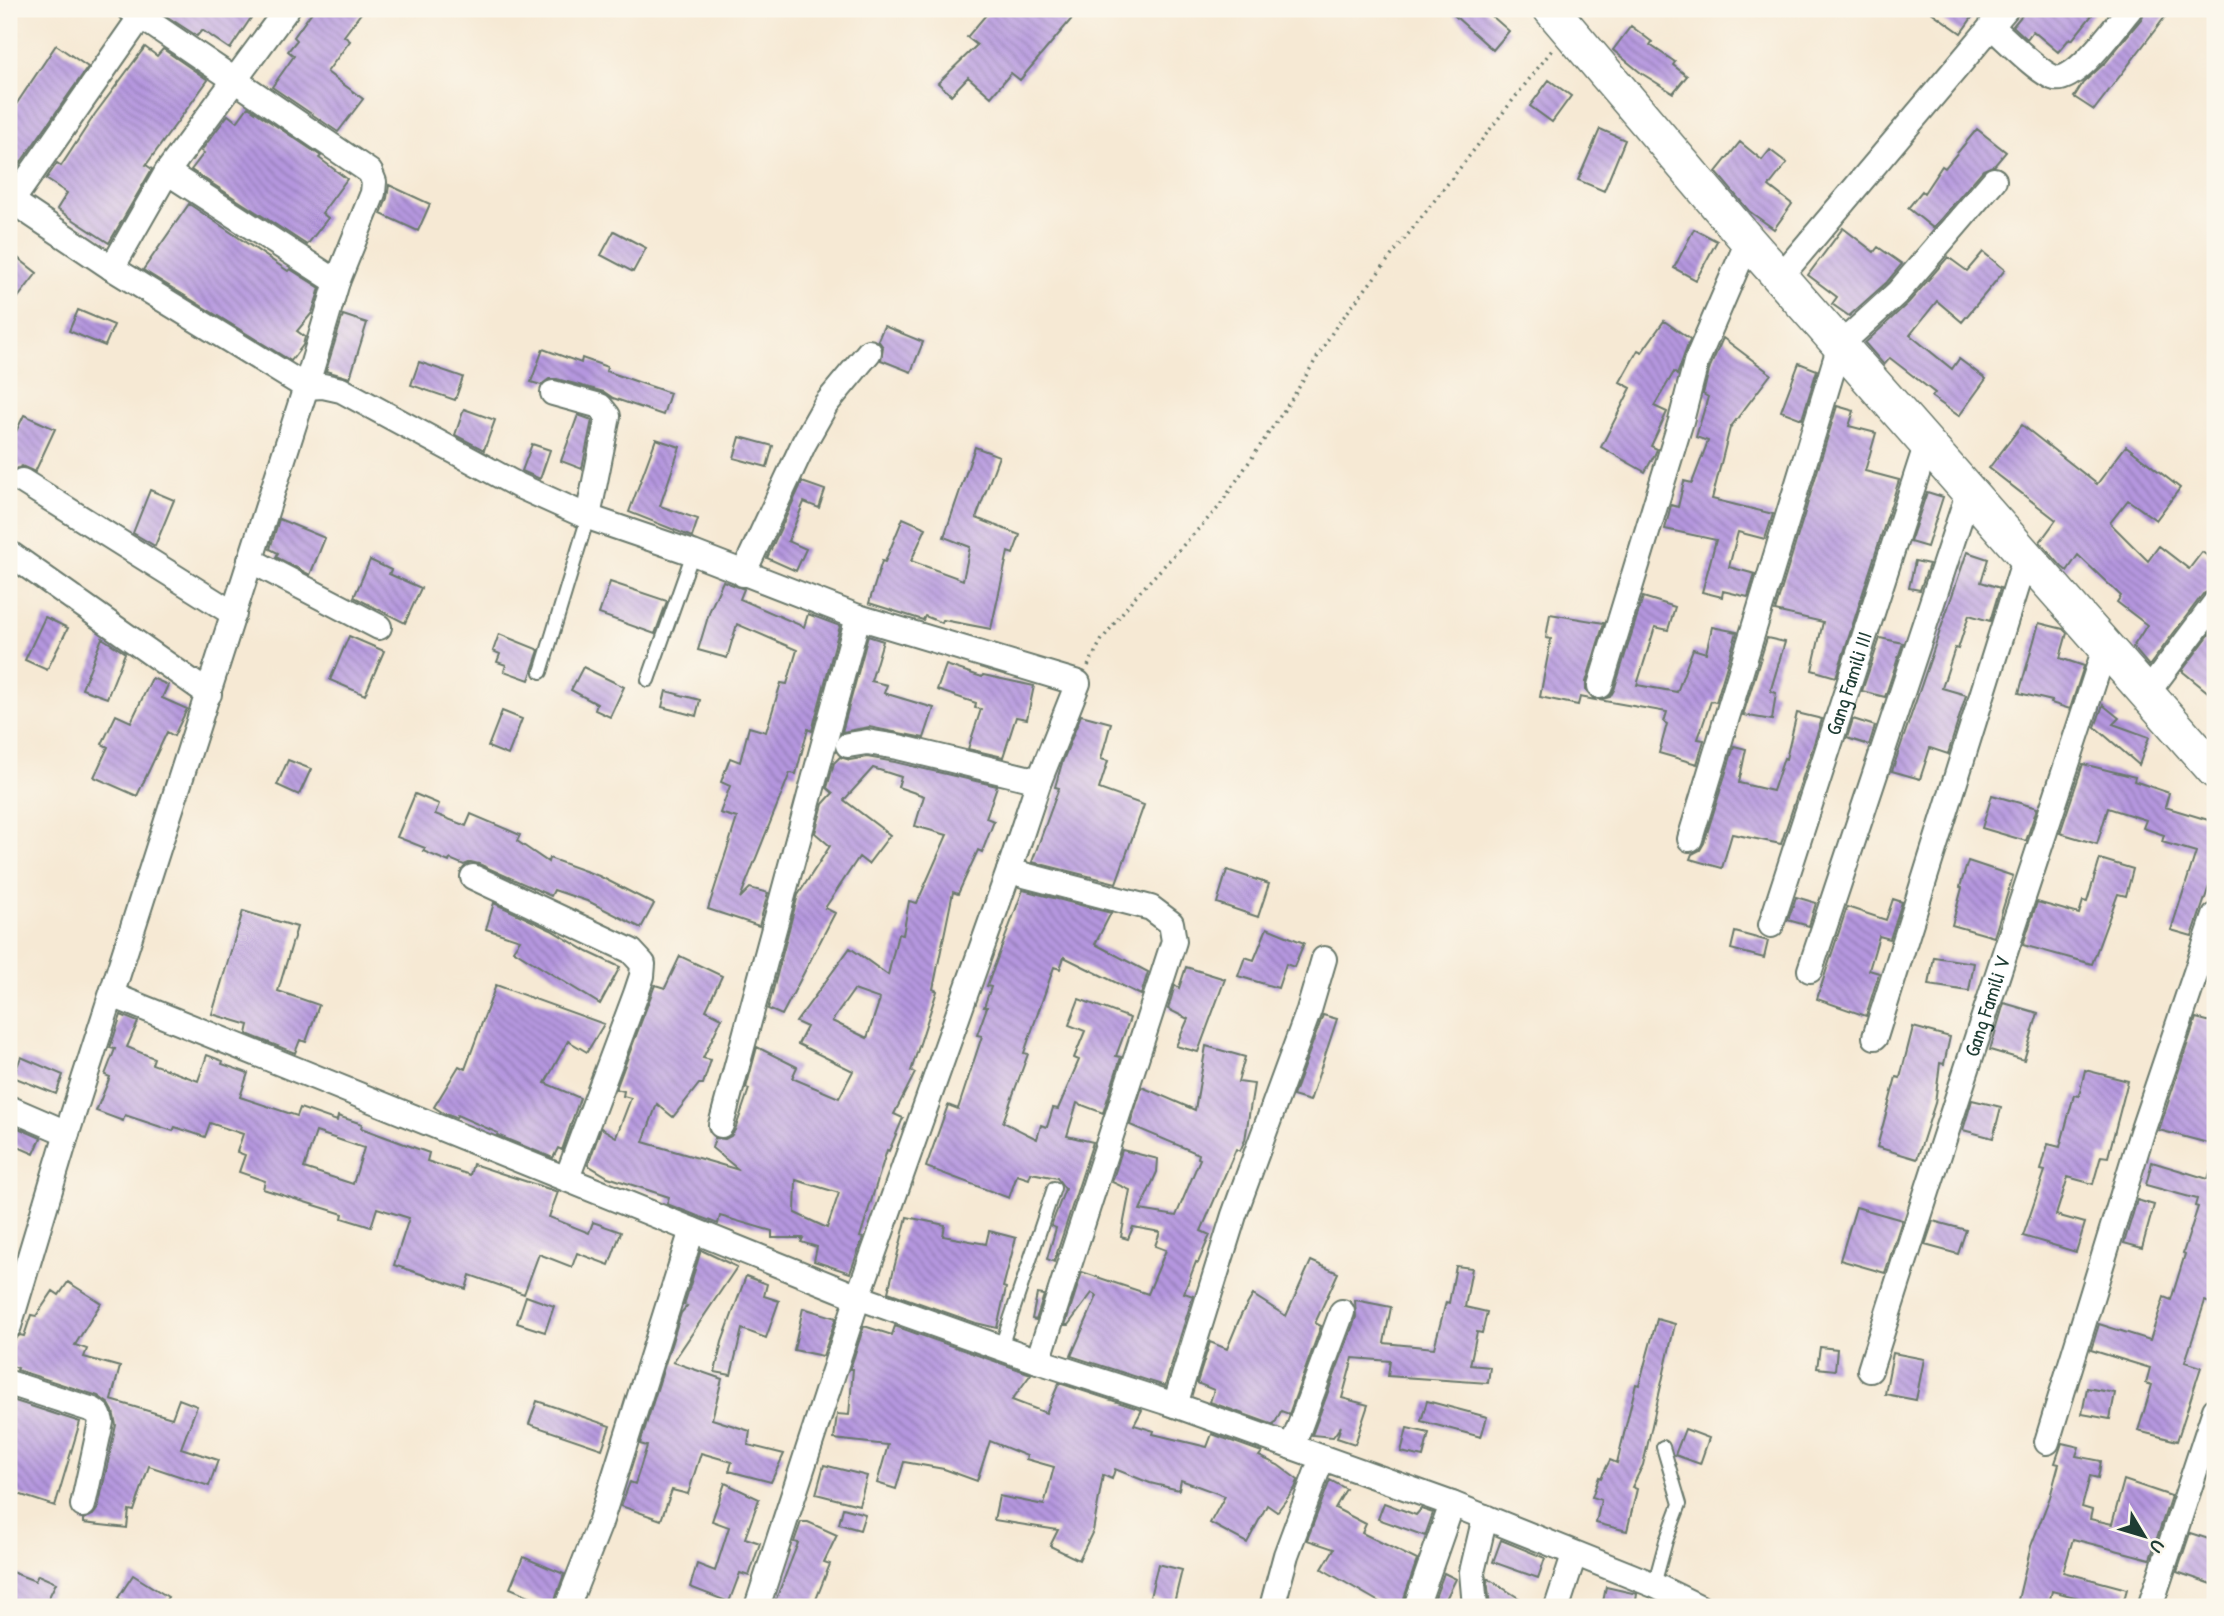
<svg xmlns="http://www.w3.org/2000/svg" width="2224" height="1616" font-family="'Patrick Hand',sans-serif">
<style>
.building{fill:url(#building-back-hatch);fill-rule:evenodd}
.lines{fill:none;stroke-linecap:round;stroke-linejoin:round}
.lane-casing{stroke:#6a796c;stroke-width:16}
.street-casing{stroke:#6a796c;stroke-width:28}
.secondary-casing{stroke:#6a796c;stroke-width:38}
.path{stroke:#6a796c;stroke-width:3.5;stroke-dasharray:2 5;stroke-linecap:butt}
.lane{stroke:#fff;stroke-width:12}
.street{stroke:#fff;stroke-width:24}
.secondary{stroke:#fff;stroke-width:35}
.labels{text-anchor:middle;stroke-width:6;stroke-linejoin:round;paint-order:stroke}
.street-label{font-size:21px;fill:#1f3d34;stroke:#fbf7ec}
</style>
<defs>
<pattern id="building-back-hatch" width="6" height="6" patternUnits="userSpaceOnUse" patternTransform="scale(1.75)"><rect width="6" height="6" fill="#b597df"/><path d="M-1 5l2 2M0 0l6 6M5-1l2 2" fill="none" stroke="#937cb6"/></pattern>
</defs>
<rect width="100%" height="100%" fill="#fbf7ec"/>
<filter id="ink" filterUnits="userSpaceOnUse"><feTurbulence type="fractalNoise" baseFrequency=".0143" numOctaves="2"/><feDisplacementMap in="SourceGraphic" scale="14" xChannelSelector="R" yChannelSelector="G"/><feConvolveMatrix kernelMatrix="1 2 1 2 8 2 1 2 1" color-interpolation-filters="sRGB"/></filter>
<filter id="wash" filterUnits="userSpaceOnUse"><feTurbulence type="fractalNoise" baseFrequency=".00686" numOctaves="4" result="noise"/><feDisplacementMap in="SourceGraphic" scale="28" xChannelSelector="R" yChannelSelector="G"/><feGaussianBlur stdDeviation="1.57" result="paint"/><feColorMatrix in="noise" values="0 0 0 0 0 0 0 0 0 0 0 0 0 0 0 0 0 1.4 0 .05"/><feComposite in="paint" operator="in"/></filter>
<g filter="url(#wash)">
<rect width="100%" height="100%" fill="#f6e9d4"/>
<g id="blocks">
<path class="building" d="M167 9H257L230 49 202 30 197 36 163 14Z
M314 9H364L344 36 350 41 327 72 363 99 338 132 272 87 294 56 288 51 297 40 294 37Z
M991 9H1080L1020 80 1011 73 991 97 968 77 951 95 938 83 977 45 967 37Z
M1447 9H1484L1509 31 1493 50Z
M1927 9H1978L1961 33Z
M2027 9H2097L2072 40 2070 38 2058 52 2033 31 2027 39 2013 26Z
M2145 9H2171L2094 110 2074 97 2083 83 2106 62 2127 36 2142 18Z
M1631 26 1652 42 1650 45 1675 62 1673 65 1687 76 1673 93 1641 73 1613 50Z
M56 45 88 67 16 169 9 164V115Z
M145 47 157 56 163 49 208 80 146 165 152 169 109 243 57 209 67 193 46 179 57 163 61 166 95 114Z
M1549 80 1571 96 1552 122 1530 106Z
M248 107 321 156 319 158 347 179 322 213 328 218 307 245 191 170 204 153 201 151 228 115 237 122Z
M1600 129 1625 140 1604 191 1578 180Z
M1977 129 2006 152 1995 165 1983 170 1933 228 1908 208 1922 191 1924 193 1942 166 1945 168Z
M1740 142 1762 160 1770 150 1787 163 1769 186 1792 204 1774 229 1749 211 1716 172Z
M389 185 430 204 418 231 381 214 387 198Z
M189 204 288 271 290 269 320 288 312 313 297 331 305 337 303 345 291 361 143 270Z
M1843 228 1874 252 1878 247 1902 264 1887 282 1849 316 1832 304 1837 297 1808 275Z
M1694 229 1717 241 1696 280 1674 268Z
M614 231 646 248 633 272 601 255Z
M9 251 37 273 9 309Z
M1983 252 2005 270 1962 322 1937 301 1910 335 1952 369 1959 359 1986 379 1959 416 1932 397 1935 393 1890 358 1884 365 1865 343 1909 302 1948 257 1967 271Z
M78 310 114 325 105 346 69 331Z
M343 315 367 323 350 378 326 371Z
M1664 321 1690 339 1677 375 1674 372 1654 406 1667 412 1651 446 1657 449 1655 454 1645 472 1601 447 1631 388 1620 382 1638 350 1642 352Z
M884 326 923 342 911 372 881 360 883 347 878 340Z
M1723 338 1771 374 1730 428 1712 499 1773 514 1765 539 1738 532 1729 567 1755 574 1748 597 1723 591 1722 597 1702 592 1716 540 1665 529 1671 505 1678 507 1684 481 1692 483 1708 441 1696 437 1708 397 1703 394 1710 367Z
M543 349 581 363 582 358 607 367 606 371 670 393 663 415 613 398 604 392 557 379H549L541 385 531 382Z
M419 362 463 377 455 400 411 385Z
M1799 363 1817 370 1802 419 1781 411Z
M1837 406 1854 411 1849 426 1876 433 1865 471 1899 480 1836 677 1812 670 1823 622 1775 611Z
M464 409 495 420 484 450 455 435Z
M24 415 55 429 35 472 22 466 11 472 9 471V446Z
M578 415 592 420 582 469 561 461Z
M2022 425 2097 484 2126 446 2180 488 2156 520 2128 500 2110 523 2148 561 2159 546 2189 569 2202 552 2215 561V588L2203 594 2149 666 2133 647 2147 625 2117 602 2121 596 2078 555 2067 571 2062 567 2040 542 2056 520 1989 468Z
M740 437 773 446 767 467 734 458Z
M656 439 680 447 660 506 698 519 692 537 629 512Z
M532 444 550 450 540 479 522 471Z
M975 447 999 456 976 518 1020 535 1013 554 1008 552 991 629 943 620 942 623 925 616 923 620 869 603 882 561 885 562 903 518 926 528 911 561 963 580 970 547 944 537Z
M802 482 825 490 819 508 804 502 788 541 806 549 796 571 767 558Z
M150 490 174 500 155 546 133 533Z
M1927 492 1943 497 1927 547 1910 542Z
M279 519 325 538 310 575 276 557 278 553 270 549Z
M1967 552 1988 559 1981 582 2000 588 1990 621 1969 615 1958 649 1955 648 1942 688 1966 695 1948 754 1930 748 1920 779 1892 771Z
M370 560 391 570 389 574 421 588 405 623 354 597Z
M1915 561 1929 564 1920 590 1909 588Z
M723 581 744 589 740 599 804 627 808 614 840 626 812 731 808 729 796 774 790 773 740 898 750 888 768 893 759 926 708 909 737 818 720 813 730 786 721 782 730 758 740 762 749 727 766 732 781 683 787 684 797 650 737 624 727 658 698 650 710 610Z
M610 582 667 601 655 634 599 614Z
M1643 597 1675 607 1668 630 1655 627 1637 685 1677 692 1693 649 1706 653 1712 627 1737 632 1716 702 1711 701 1698 739 1704 740 1697 764 1659 753 1667 724 1664 722 1667 712 1599 700 1610 697 1614 690Z
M1550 614 1604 623 1586 682V690L1595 700 1580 697 1578 705 1540 697 1551 639 1546 638Z
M45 617 68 628 47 670 25 660Z
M2039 623 2063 629 2067 633 2060 658 2084 666 2070 709 2051 703 2052 701 2019 693Z
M2215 627V698L2182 671Z
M499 634 539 650 529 680 504 671 506 665 497 662 500 654 493 651Z
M349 636 384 651 365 695 330 680Z
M868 636 883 641 871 681 887 685 884 693 934 708 924 738 869 727 842 732Z
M102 638 125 653 107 698 82 689Z
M1767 638 1785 642 1771 689V691L1776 693 1772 720 1743 715Z
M1880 638 1903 643 1885 697 1862 691Z
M946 665 982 677 983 675 1034 686 1027 719 1016 717 1003 757 968 749 981 709 975 708 976 703 937 690Z
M583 667 624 687 610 717 595 710 597 704 571 690Z
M152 678 168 685 162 698 187 709 174 736 167 732 137 796 94 777 108 747 102 744 116 715 131 722Z
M666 691 700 700 696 716 662 707Z
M2103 705 2119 718 2113 724 2149 737 2139 765 2095 727Z
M502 711 522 719 508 755 488 747Z
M1797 713 1822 719 1781 844 1732 834 1722 868 1690 859 1692 854 1700 850 1704 843 1734 746 1746 749 1739 783 1773 791 1784 758 1786 759Z
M1081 715 1111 723 1101 759 1108 761 1099 789 1144 805 1116 883 1032 862 1059 788 1055 787 1062 763Z
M1853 719 1875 726 1869 745 1847 738Z
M840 757 850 760 867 757 895 762 997 786 986 818 994 821 982 852 978 850 958 894 953 892 933 989 937 991 911 1071 915 1073 894 1114 903 1118 889 1151 887 1150 860 1237 863 1238 850 1273 814 1261 817 1247 801 1242 803 1238H772V1231L720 1216 718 1224 667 1204 669 1197 608 1177 588 1165 601 1128 616 1137 631 1098 623 1096 624 1091 616 1089 655 985 665 988 680 956 722 976 706 1010 722 1018 703 1058 711 1060 703 1084H699L673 1117 657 1104 643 1142 739 1170 712 1148 715 1138 725 1139 731 1136 735 1130 749 1089 746 1088 757 1047 797 1067 792 1078 839 1098 853 1071 798 1044 807 1027 796 1022 850 948 888 975 898 934 903 935 909 901 917 903 947 835 915 826 924 796 898 787 901 777 873 768 844 800 890 835 868 864 859 857 825 908 835 913 782 1015 768 1009 798 895 830 846 815 833 823 804 833 793 827 788 834 763ZM854 990 880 999 867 1038 832 1021ZM796 1180 839 1193 827 1228 795 1213Z
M288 760 311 769 299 795 277 785Z
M2083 764 2135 777 2134 781 2169 793 2165 807 2215 822V869L2192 936 2171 930 2196 852 2162 842 2164 835 2143 828 2146 820 2108 808 2097 844 2060 833Z
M415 794 439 804 435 814 466 826 471 814 520 835 517 841 548 862 549 858 599 876 654 904 641 928 590 902 554 890 551 896 479 864 471 862 464 865 450 859 449 862 423 851 425 848 397 837Z
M1992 795 2037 808 2026 841 1982 828Z
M2100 859 2133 869 2126 896 2118 894 2092 964 2023 945 2037 902 2079 914 2083 901 2087 902Z
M1968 861 2013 876 1994 937 1952 925 1962 888 1960 887Z
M1227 870 1269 884 1258 917 1217 903Z
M1023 890 1111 913 1095 944 1148 972 1141 995 1064 957 1060 969 1054 967 1024 1053 1028 1054 1003 1122 1037 1139 1041 1125 1047 1127 1053 1108 1058 1109 1079 1060 1074 1058 1085 1031 1069 1025 1079 999 1130 1018 1116 1056 1121 1057 1103 1113 1077 1103 1067 1136 1093 1142 1054 1262 1047 1259 1056 1228 1051 1226 1065 1189 1057 1178 1031 1173 1029 1179 1017 1175 1009 1198 926 1167 948 1105 958 1109 982 1036 977 1035 987 1007H984L991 987 987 986Z
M1796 897 1816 903 1809 926 1788 920Z
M1893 899 1902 902 1890 939 1879 936 1869 970 1879 973 1866 1016 1817 999 1847 907 1886 920Z
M494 903 551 930 588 952 620 967 600 1004 513 950 520 940 486 929Z
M243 911 297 927 278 991 319 1005 306 1042 300 1040 295 1053 247 1034 249 1025 212 1014Z
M1267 928 1304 943 1294 967 1286 964 1278 988 1238 976 1245 957 1254 960Z
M1735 932 1768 941 1764 958 1731 949Z
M1934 957 1974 963 1969 991 1929 985Z
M1186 967 1225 979 1198 1052 1176 1046 1188 1019 1168 1009 1175 985 1179 988Z
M496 985 604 1024 587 1052 568 1041 545 1083 580 1098 562 1150 558 1148 553 1158 497 1135 498 1133 457 1115 456 1118 445 1114 434 1107 459 1066 465 1069Z
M2004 1003 2038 1013 2024 1060 1990 1050Z
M121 1015 138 1022 127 1047 154 1058 152 1064 198 1081 207 1055 223 1061 222 1064 248 1073 240 1097 297 1116 300 1108 337 1121 338 1116 362 1124 361 1128 429 1153 427 1161 470 1175 473 1164 558 1192 549 1217 589 1233 593 1222 621 1232 609 1265 577 1253 572 1267 539 1254 524 1294 470 1275 466 1289 394 1265 409 1218 377 1208 371 1227 342 1218 343 1214 263 1189 265 1181 239 1172 245 1155 237 1152 243 1134 210 1123 205 1137 175 1127 173 1131 125 1115 123 1121 96 1111 110 1077 105 1075 115 1049 110 1048ZM316 1132 364 1148 353 1184 304 1168Z
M1323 1015 1337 1019 1310 1101 1293 1096Z
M2196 1018 2215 1023V1114L2208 1143 2159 1130Z
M1913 1027 1950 1037 1944 1064 1940 1063 1935 1103 1917 1159 1877 1147 1896 1077 1900 1078Z
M1206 1046 1245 1057 1238 1082 1254 1084 1245 1140 1240 1151 1236 1149 1201 1231 1210 1235 1198 1263 1196 1262 1184 1293 1193 1296 1165 1386 1071 1356 1097 1296 1092 1293 1068 1325H1065L1082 1272 1148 1294 1166 1250 1155 1246 1160 1232 1133 1227 1128 1239 1121 1237 1130 1190 1112 1182 1122 1150 1158 1159 1157 1172 1140 1210 1176 1216 1200 1159 1198 1158 1199 1154 1130 1125 1142 1087 1195 1110Z
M21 1057 63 1075 56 1094 13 1077Z
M2085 1070 2128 1081 2108 1157 2101 1156 2093 1184 2068 1177 2056 1215 2085 1223 2076 1252 2023 1236 2045 1171 2041 1170 2048 1144 2060 1147 2074 1095 2079 1096Z
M1972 1100 2001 1107 1993 1138 1963 1130Z
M9 1124 41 1138 34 1154 9 1143Z
M2152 1162 2208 1179 2212 1166H2215V1305L2205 1301 2185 1362 2201 1367 2177 1441 2138 1431 2152 1385 2146 1383 2150 1368 2091 1350 2099 1324 2150 1340 2164 1297 2171 1300 2185 1254 2183 1253 2198 1207 2195 1206 2197 1199 2146 1185Z
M2137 1200 2154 1205 2142 1248 2124 1243Z
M1856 1207 1902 1220 1885 1273 1840 1260Z
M907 1217 945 1225 943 1236 986 1244 989 1231 1016 1238 1003 1287 1006 1288 997 1328 976 1323 888 1292Z
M1933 1221 1966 1230 1958 1254 1925 1245Z
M701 1250 737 1267 673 1362 722 1379 712 1419 750 1431 748 1445 784 1454 771 1482 729 1471 732 1462 701 1453 688 1494 672 1490 661 1520 621 1506 630 1482 635 1484 647 1446 640 1444 681 1313 687 1306 684 1305Z
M1311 1261 1338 1273 1315 1323 1321 1326 1289 1414 1281 1411 1274 1425 1210 1402 1214 1390 1197 1383 1210 1342 1227 1349 1241 1315 1253 1295 1286 1316Z
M1456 1266 1472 1268 1465 1307 1487 1312 1482 1333 1477 1332 1470 1365 1490 1367 1488 1383 1388 1376 1390 1361 1353 1358 1342 1398 1368 1405 1355 1444 1337 1438 1341 1426 1333 1437 1312 1435 1356 1317 1355 1300 1391 1307 1384 1343 1434 1348 1446 1302 1449 1303Z
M746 1276 767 1284 764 1296 779 1301 766 1338 742 1329 731 1375 715 1372 722 1342Z
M68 1282 101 1303 75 1345 87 1349 84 1357 120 1367 111 1400 172 1418 179 1399 197 1406 181 1448 218 1460 209 1486 149 1466 134 1511 129 1510 127 1528 83 1523V1519L93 1515 98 1508 116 1425 113 1411 109 1404 98 1396 17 1370 18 1368 9 1365V1356L15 1339 20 1335 24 1336 31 1315 36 1316 53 1291 59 1295Z
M1037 1294 1044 1295 1036 1320 1032 1319Z
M526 1296 554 1306 545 1332 517 1323Z
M803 1308 836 1318 823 1356 794 1350Z
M1657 1319 1675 1324 1643 1465 1632 1487 1637 1489 1627 1531 1596 1523 1601 1500 1592 1497 1599 1477 1601 1478 1610 1460 1617 1463 1636 1384 1639 1385Z
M864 1326 892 1335 895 1326 1031 1374 1012 1400 1046 1413 1059 1383 1142 1410 1134 1425 1154 1431 1153 1434 1207 1447 1212 1434 1262 1452 1259 1456 1278 1465 1298 1480 1295 1488 1277 1512 1267 1505 1247 1543 1210 1523 1225 1496 1181 1480 1179 1490 1150 1483 1115 1469 1112 1479 1103 1475 1093 1531 1079 1560 1050 1546 1058 1530 994 1520 999 1496 1044 1505 1054 1467 1026 1459 1027 1456 990 1441 977 1481 944 1469 904 1462 896 1489 877 1483 888 1445 834 1439 837 1414 849 1415 853 1369H850Z
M1820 1347 1837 1349 1835 1370 1817 1368Z
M1893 1353 1924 1359 1916 1400 1885 1394Z
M2087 1388 2115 1393 2110 1419 2082 1414Z
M9 1399 80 1422 55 1506 9 1491Z
M537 1401 610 1426 602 1449 529 1424Z
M1427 1401 1487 1417 1481 1437 1421 1421Z
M1407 1428 1429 1433 1423 1457 1401 1452Z
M1685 1429 1709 1438 1700 1464 1675 1455Z
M2062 1443 2079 1447 2076 1456 2101 1461 2098 1478 2090 1476 2082 1507 2092 1510 2090 1519 2112 1524 2124 1480 2171 1496 2150 1559 2073 1539 2063 1572 2127 1589 2122 1607H2113L2052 1591 2048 1607H2029L2017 1604 2031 1546 2050 1497 2059 1464 2055 1463Z
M824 1465 867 1476 859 1505 816 1494Z
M1330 1480 1346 1489 1335 1508 1366 1524 1362 1533 1417 1560 1401 1607H1388L1322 1569 1334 1549 1307 1540Z
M725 1483 759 1499 745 1538 760 1543 749 1576 740 1573 729 1602 690 1587 697 1564 715 1571 729 1527 712 1521Z
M1384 1503 1416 1515 1421 1509 1433 1513 1425 1536 1378 1519Z
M843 1508 865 1514 860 1530 839 1524Z
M801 1522H808L837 1535 824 1562 830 1564 813 1607H773L798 1543 794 1542Z
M2190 1533 2215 1541V1585L2177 1572Z
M1501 1540 1545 1558 1538 1578 1493 1562Z
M523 1557 564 1574 553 1606 510 1588Z
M1158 1564 1182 1570 1174 1603 1150 1597Z
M9 1571 35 1581 38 1575 56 1583 44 1607H14L9 1603Z
M1444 1573 1456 1579 1442 1607H1434L1432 1606Z
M133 1575 168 1597 161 1607H133L118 1598Z
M1487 1578 1533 1607H1490Z
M1606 1587 1637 1594 1635 1607H1602Z"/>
</g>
</g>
<g filter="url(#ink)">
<use href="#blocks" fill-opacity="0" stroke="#6a796c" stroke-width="2"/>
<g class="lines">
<g class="lane-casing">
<path id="lane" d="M541 672 588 517
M648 680 693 553
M1001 1347 1054 1188
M1654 1585 1666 1541 1680 1504 1663 1447"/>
</g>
<g class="street-casing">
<g id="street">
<path d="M130 9 370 172 374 182 373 193 337 282 306 387 323 386 341 390 517 485 588 517 693 553 858 617 1078 683 1039 781 1009 871 858 1297 757 1607"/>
<path d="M1991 26C2005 38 2040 74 2055 78 2075 84 2117 24 2130 9"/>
<path d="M167 172 337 282"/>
<path d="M9 199 112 268 306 387 67 1133 9 1326"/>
<path d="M12 201 146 9"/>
<path d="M112 268 167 172 287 9"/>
<path d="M1781 276 2006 9"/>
<path d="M553 393 600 406 608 416 588 517"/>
<path d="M22 481 234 614"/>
<path d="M9 553 209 694"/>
<path d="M250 560 379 627"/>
<path d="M743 574 804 443 826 404 869 352"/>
<path d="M1600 686 1681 421 1696 362 1748 241"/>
<path d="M2148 692 2215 603"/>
<path d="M848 745 867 742 898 747 1039 781"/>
<path d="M1690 839 1840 345 1898 292 1994 180"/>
<path d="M1009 871 1151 908 1171 923 1174 941 1038 1361"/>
<path d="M473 877 631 951 643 964 642 976 636 994 567 1178"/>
<path id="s1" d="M1771 925 1927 443"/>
<path d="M1810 970 1969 491"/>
<path d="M112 995 858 1297 1038 1361 1175 1405 1452 1504 1654 1585 1699 1607"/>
<path d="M1875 1037 2026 555"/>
<path d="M9 1108 67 1133"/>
<path d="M721 1125 858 617"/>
<path id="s2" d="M1870 1370C1946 1128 2027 887 2106 645"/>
<path d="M9 1383 93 1410 99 1415 101 1422 83 1505"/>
<path d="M1175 1405 1234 1215 1309 1010 1324 959"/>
<path d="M2047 1442 2142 1132 2215 916"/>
<path d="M1292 1447 1342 1312"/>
<path d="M567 1607 600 1523 692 1230"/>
<path d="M1272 1607 1286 1555 1322 1458"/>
<path d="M1416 1607 1452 1504"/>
<path d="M1475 1607 1472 1572 1485 1517"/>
<path d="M1557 1607 1574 1555"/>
<path d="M2150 1607 2215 1410"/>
</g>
</g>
<g class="secondary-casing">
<path id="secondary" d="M1551 9 1748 241 2215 771"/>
</g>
<path class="path" d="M1088 666 1101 641 1132 600 1218 508 1293 397 1335 328 1552 50"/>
<use href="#lane" class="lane"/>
<use href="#street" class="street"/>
<use href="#secondary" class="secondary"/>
</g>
</g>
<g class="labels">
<g class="street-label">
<text dy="7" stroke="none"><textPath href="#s1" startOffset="254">Gang Famili III</textPath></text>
<text dy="7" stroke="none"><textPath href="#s2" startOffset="382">Gang Famili V</textPath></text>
</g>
</g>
<rect width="2224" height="1616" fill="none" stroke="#fbf7ec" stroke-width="35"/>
<g transform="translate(2144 1536) rotate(128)" stroke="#fbf7ec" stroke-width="5" paint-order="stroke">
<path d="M0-5L12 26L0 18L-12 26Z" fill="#1f3d34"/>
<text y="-10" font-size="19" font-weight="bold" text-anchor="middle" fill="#1f3d34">U</text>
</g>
</svg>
